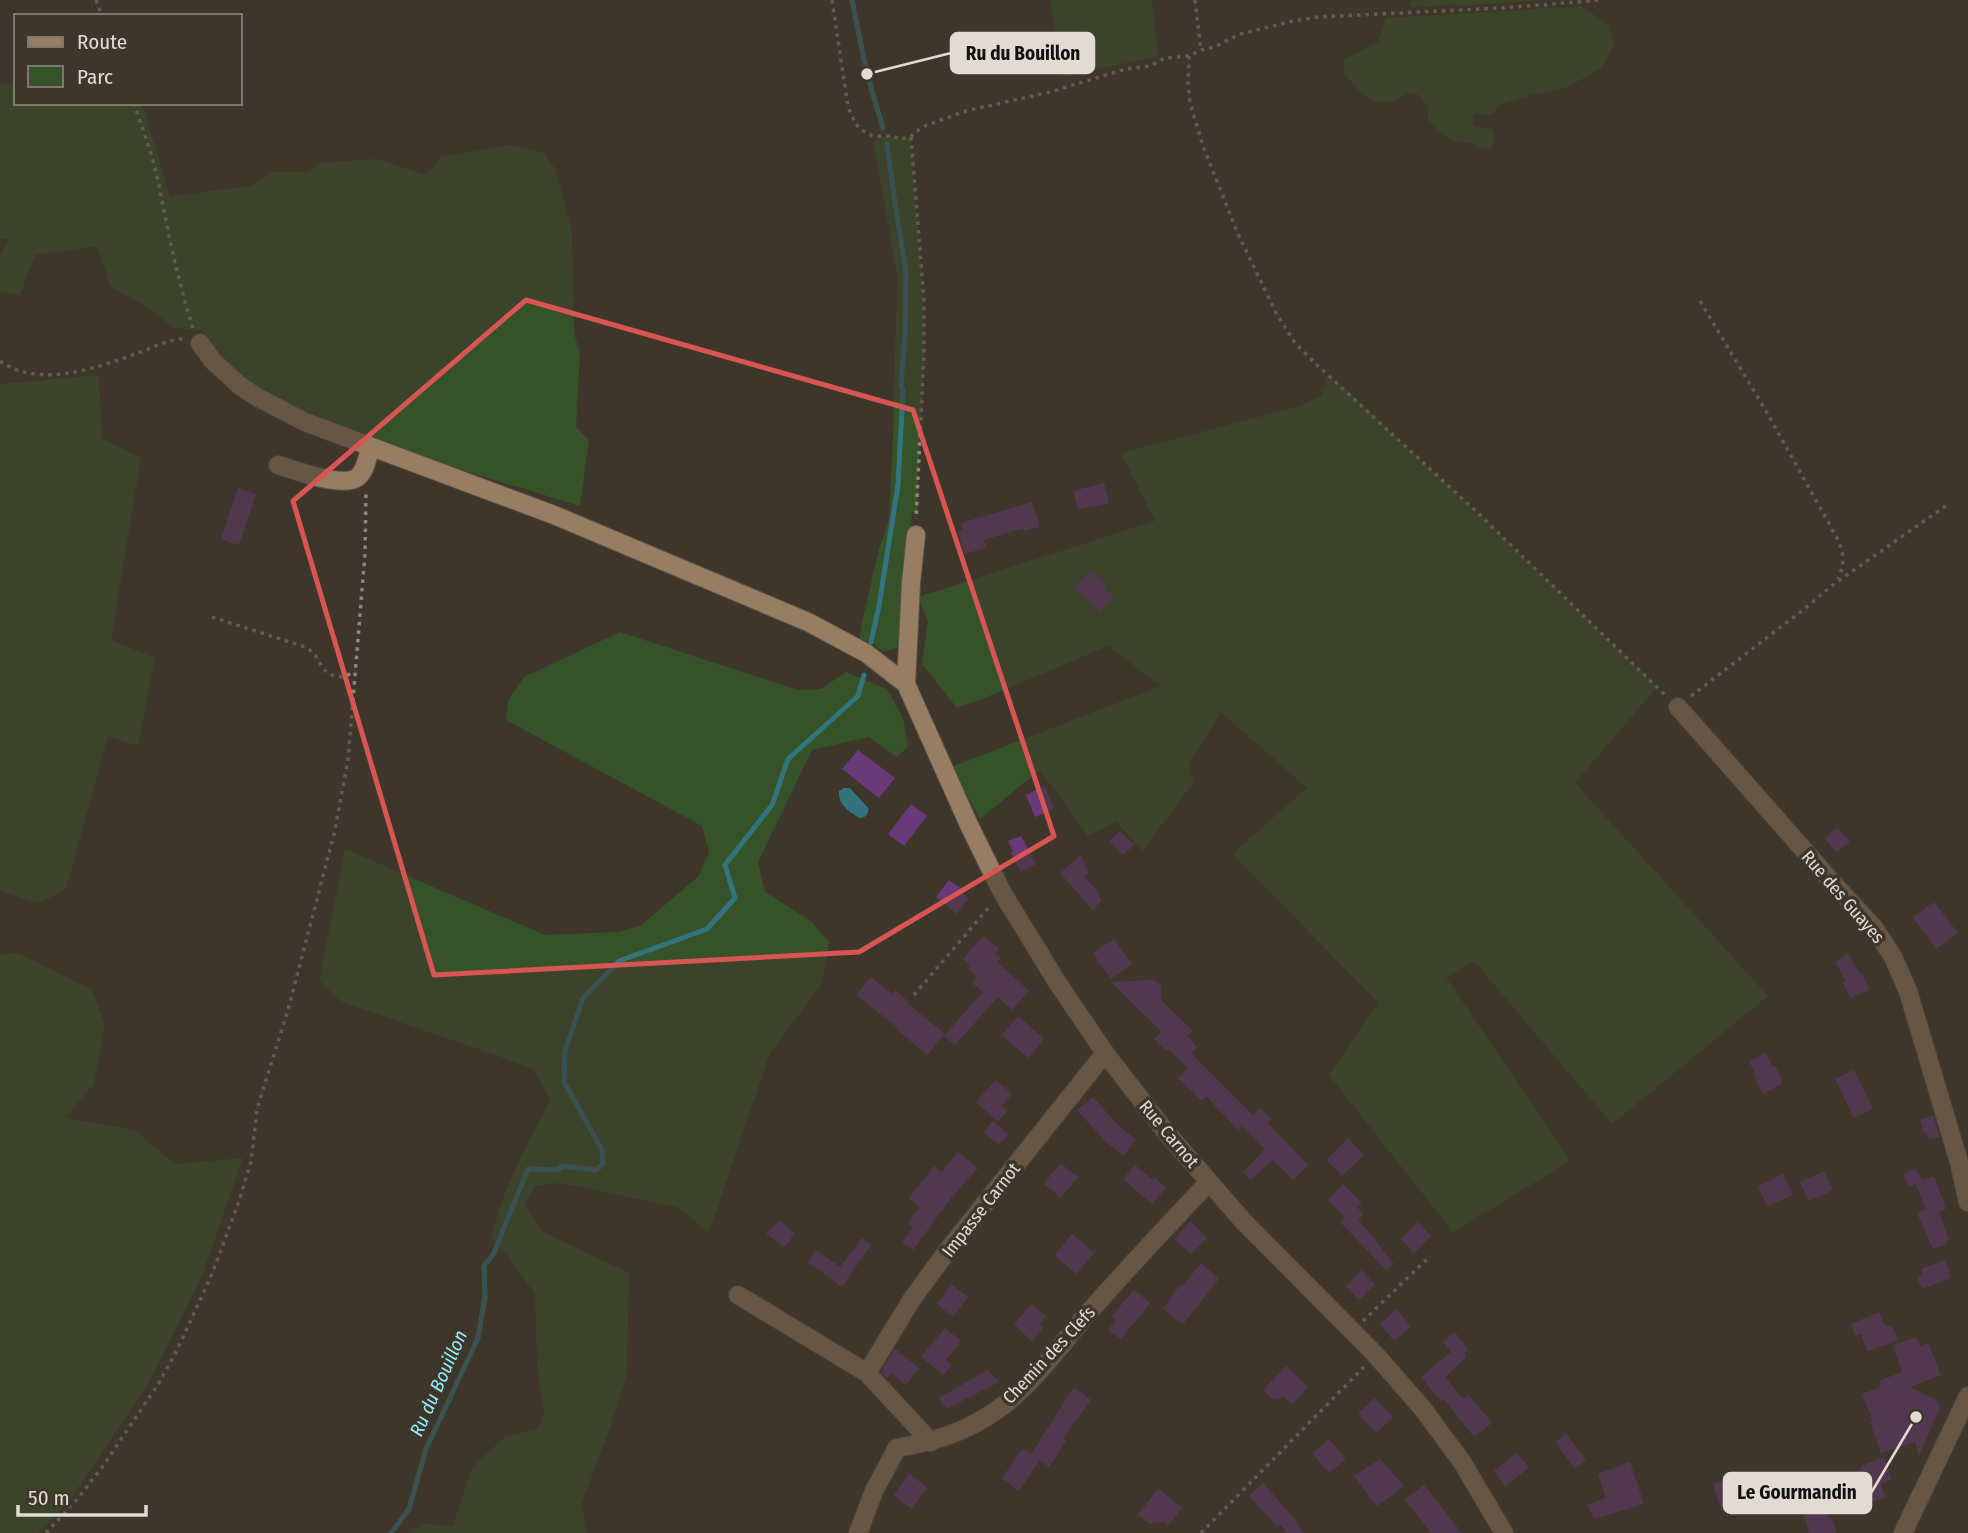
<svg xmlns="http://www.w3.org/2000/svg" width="1968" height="1533" font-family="'Fira Sans Condensed',sans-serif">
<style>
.green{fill:#355228}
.water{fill:#32747e}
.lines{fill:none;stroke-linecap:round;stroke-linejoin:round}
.stream{stroke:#32747e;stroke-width:5}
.building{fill:#683a7a}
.minor-casing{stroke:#5c5449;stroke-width:20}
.path{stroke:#8f877e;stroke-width:3.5;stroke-dasharray:3.5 5;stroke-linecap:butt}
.minor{stroke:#977d62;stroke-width:18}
.marked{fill:none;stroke:#d95553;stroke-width:5;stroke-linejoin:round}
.labels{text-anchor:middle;stroke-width:7;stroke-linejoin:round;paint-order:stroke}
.street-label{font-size:18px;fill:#e1dbd4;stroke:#3f362b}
.water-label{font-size:19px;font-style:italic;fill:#94ebf8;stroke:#3f362b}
.leader{fill:none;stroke:#e1dbd4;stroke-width:2.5}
.callout-dot{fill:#e1dbd4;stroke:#3f362b;stroke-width:2.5}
.callout{fill:#e1dbd4;stroke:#e1dbd4;stroke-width:2.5}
.callout-label{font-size:19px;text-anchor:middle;font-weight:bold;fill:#111}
</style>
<rect width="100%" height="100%" fill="#3f362b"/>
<path class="green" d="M1050 0H1152L1158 56 1063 77 1058 58V37L1056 33Z
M1415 0H1545L1457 6 1452 4 1413 8 1410 6 1411 2Z
M1581 6 1609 25 1614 45 1601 68 1568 87 1520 98 1498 105 1493 114H1473V126L1492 129 1495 140 1490 150 1477 147 1471 142C1452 146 1439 133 1428 119V107L1419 95 1407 93 1396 101 1375 102 1362 94 1344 73 1343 60 1378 42 1386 18Z
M16 83V103H142L170 196 251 186 271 172H308L319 163 377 159 426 175 441 157 511 145 544 153 556 170 572 230 574 333 580 354 576 427 589 440 580 506 396 450 266 397 225 364 202 330 175 328 144 305 111 287 97 246 35 255 20 295 0 292V257L9 239H0V85Z
M888 136 899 139 911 137C915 208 924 279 924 350 924 404 917 457 918 510L912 513 900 647 883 652 871 642 860 639 861 626 879 549 889 520 893 437 897 276 874 144 879 137Z
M1323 374C1343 383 1361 404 1377 419 1411 451 1445 484 1480 515L1657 687 1575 783 1768 996 1612 1124 1474 961 1446 977 1570 1161 1453 1232 1329 1075 1378 1002 1232 854 1307 788 1221 712 1189 763 1194 782 1142 851 1116 821 1088 836 1040 770 980 819 951 767 1161 686 1108 646 982 699 957 708 922 664 928 621 918 597 1155 521 1121 453 1301 406 1322 395 1327 381Z
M99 375 102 439 141 458 111 640 155 658 138 746 108 736 66 889 38 904 0 891V384Z
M620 632 798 690 821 689 846 672 887 689 903 718 908 747 897 757 869 737 812 750 758 862 765 892 811 921 829 942 822 984 770 1053 709 1232 677 1207 560 1183 535 1186 525 1205 543 1232 629 1273 627 1375 611 1425 582 1502 586 1533H410L424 1524 453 1526 472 1467 505 1437 538 1429 544 1412 537 1368 535 1294 509 1258 491 1237C503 1188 527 1144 551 1100L532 1068 340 1001 319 980 345 849 545 935 617 932 640 926 698 877 709 852 702 826 506 720 508 700 524 677Z
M18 953 92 990 105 1025 94 1084 65 1118 134 1130 175 1164 243 1158 202 1276 148 1384 69 1501 38 1533H0V955Z"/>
<path class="water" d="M844 788H850L869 809C867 815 866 818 859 818 848 810 838 805 839 791Z"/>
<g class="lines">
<path class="stream" d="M852 0 867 74 883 128
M871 642 879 606 898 485 903 391 901 384 905 336 906 271 895 203 887 144
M391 1533 409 1509 426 1449 478 1338 485 1296 484 1265 493 1255 528 1169 557 1170 563 1166 596 1170 603 1164 602 1150 564 1082 565 1051 583 998 619 961 707 929 735 898 725 865 772 805 788 759 858 696 864 675"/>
</g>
<path class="building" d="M1104 483 1109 503 1078 509 1073 491Z
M238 488 256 494 239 545 221 539Z
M1032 502 1040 527 1024 531 1023 528 984 540 986 548 964 554 958 531 963 530 961 523Z
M1091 570 1107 585 1104 588 1114 597 1100 612 1074 588Z
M858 750 895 778 879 798 842 769Z
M1045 786 1054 809 1035 817 1026 795Z
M911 804 927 816 904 846 888 834Z
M1837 827 1850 842 1836 853 1825 838Z
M1120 831 1134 845 1123 855 1109 841Z
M1021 836 1036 864 1021 872 1011 853 1013 851 1008 841Z
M1081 855 1089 873 1084 877 1096 889 1101 901 1093 910 1060 873Z
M949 880 962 889 960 892 969 898 957 914 936 897Z
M1934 902 1958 933 1936 949 1913 917Z
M983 936 999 948 995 953 1001 958 997 962 1029 991 1012 1010 998 997 955 1045 944 1036 983 992 972 983 977 976 968 968 970 965 963 959Z
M1114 939 1132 964 1111 979 1093 953Z
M1848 954 1860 974 1862 973 1869 990 1850 998 1843 983 1846 981 1835 962Z
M871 977 892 994 895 990 909 1002 907 1003 945 1034 927 1055 896 1029 897 1027 856 995Z
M1154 980 1161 986V1000L1193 1031 1187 1036 1197 1047 1191 1053 1253 1115 1260 1108 1271 1119 1267 1123 1308 1165 1293 1180 1273 1160 1250 1180 1243 1172 1265 1149 1242 1126 1238 1130 1206 1096 1202 1101 1178 1078 1188 1068 1168 1049 1166 1050 1154 1039 1162 1032 1111 982Z
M1018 1016 1044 1039 1028 1058 1002 1035Z
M1765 1053 1773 1067 1775 1066 1783 1083 1763 1094 1753 1074 1755 1072 1749 1062Z
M1854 1070 1873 1109 1854 1118 1835 1079Z
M996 1080 1012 1094 1002 1106 1007 1111 998 1122 976 1102Z
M1093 1097 1117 1124 1136 1140 1123 1156 1104 1140 1077 1110Z
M1933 1115 1940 1137 1929 1140 1926 1133 1924 1134 1920 1120Z
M993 1121 1008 1134 999 1145 983 1132Z
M1348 1138 1364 1155 1342 1176 1326 1160Z
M958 1152 978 1168 951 1198 913 1250 902 1243 913 1227 908 1223 920 1207 909 1198 934 1166 942 1172Z
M1060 1163 1078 1177 1061 1198 1044 1184Z
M1135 1165 1153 1180 1155 1178 1166 1188 1152 1204 1123 1179Z
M1916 1168 1922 1180 1934 1176 1946 1209 1939 1212 1949 1240 1946 1241 1947 1244 1933 1249 1917 1213 1926 1209 1916 1184 1909 1187 1903 1174Z
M1824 1171 1833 1190 1809 1201 1800 1182Z
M1783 1174 1793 1195 1767 1206 1758 1186Z
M1343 1184 1362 1203 1357 1207 1363 1214 1358 1219 1394 1264 1386 1270 1340 1222 1345 1217 1328 1200Z
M779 1221 795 1233 785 1247 766 1234Z
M1191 1221 1207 1238 1191 1254 1174 1239Z
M1418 1222 1431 1236 1414 1253 1401 1239Z
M1072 1234 1094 1253 1076 1274 1055 1255Z
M862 1238 871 1245 842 1287 808 1262 816 1250 840 1267Z
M1945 1260 1951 1278 1922 1289 1917 1277 1923 1275 1921 1269Z
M1201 1263 1219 1279 1183 1324 1163 1309 1180 1285 1182 1287Z
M1362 1270 1375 1285 1359 1300 1346 1286Z
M951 1284 968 1297 953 1317 937 1304Z
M1134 1290 1150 1303 1121 1339 1108 1330 1116 1320 1111 1317Z
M1031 1304 1046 1316 1039 1325 1043 1328 1032 1341 1014 1325Z
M1397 1309 1411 1327 1394 1341 1380 1324Z
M1879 1312 1884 1324 1893 1327 1898 1340 1867 1352 1861 1334 1855 1336 1851 1324Z
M945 1328 961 1341 946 1360 952 1365 943 1375 921 1357Z
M1455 1332 1468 1350 1464 1353 1466 1357 1445 1377 1463 1399 1469 1395 1492 1423 1474 1437 1444 1399 1441 1401 1421 1377 1451 1352 1443 1342Z
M1917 1337 1920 1346 1928 1343 1941 1375 1910 1387 1938 1401 1940 1408 1919 1456 1915 1442 1881 1453 1870 1422 1873 1421 1862 1394 1881 1387 1879 1381 1902 1372 1893 1345Z
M895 1349 919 1368 906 1385 891 1373 887 1378 881 1372Z
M1286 1366 1308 1387 1292 1404 1284 1397 1274 1400 1263 1390Z
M988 1370 999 1382 946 1409 939 1398Z
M1074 1387 1091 1400 1063 1438 1066 1441 1049 1467 1040 1460 1019 1491 1002 1478 1022 1449 1031 1454Z
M1375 1398 1393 1418 1376 1433 1358 1413Z
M1566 1434 1586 1460 1575 1469 1555 1442Z
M1329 1439 1346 1459 1329 1473 1312 1453Z
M1517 1453 1529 1468 1505 1486 1494 1471Z
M1884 1457 1892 1480 1881 1483 1885 1498 1864 1504 1860 1491 1851 1493 1846 1477 1861 1469V1466Z
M1380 1459 1404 1486 1377 1506 1354 1476Z
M1630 1462 1644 1504 1594 1519 1587 1505 1606 1498 1598 1474Z
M909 1474 927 1487 912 1509 894 1495Z
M1729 1479 1738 1506 1722 1512 1713 1484Z
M1263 1483 1291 1515 1304 1533H1287L1281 1525 1278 1527 1249 1496Z
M1424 1485 1432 1495 1462 1533H1431L1405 1500Z
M1158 1488 1182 1508 1168 1526 1164 1522 1150 1524 1138 1515Z
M1824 1502 1829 1518 1831 1517 1837 1533H1809L1802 1509Z"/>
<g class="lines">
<g class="minor-casing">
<path id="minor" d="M200 343 213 361 239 385 257 397 305 422 554 515 808 622 866 653 906 684 969 825 1002 892 1057 982 1105 1053 1166 1132 1243 1221 1376 1355 1423 1409 1462 1462 1504 1533
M278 465C296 470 342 489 358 477 366 470 367 457 371 447
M906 684 911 583 916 535
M1678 707 1832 882 1875 929 1893 957 1908 991 1959 1162 1968 1202
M738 1295 867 1373 931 1442
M867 1373 912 1299 948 1250 1105 1053
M858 1533 874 1491 897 1448C936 1441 964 1433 997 1410 1032 1386 1061 1344 1089 1312 1128 1268 1168 1225 1209 1182
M1903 1533 1968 1396"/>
</g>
<path class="path" d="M96 0 102 16
M832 0 848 107 855 123 860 129 873 136H894L899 139 911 137 914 133 927 125 966 111 1050 92 1126 69 1150 66 1165 58 1189 56 1201 50 1214 47 1240 34 1293 21 1318 17 1502 8 1602 0
M1195 0 1201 50
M1189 56 1188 84 1190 103 1203 146 1238 234 1276 313 1295 343 1317 365 1480 515 1667 697
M134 103C142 129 153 155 158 181 168 230 177 279 193 328
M911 137 924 300V354L916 519
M1700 301 1766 411 1837 538C1844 552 1845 564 1838 579
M0 361C39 389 97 368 138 353 154 347 168 339 185 339
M212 617 305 647C320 655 318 666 328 673 336 679 348 678 354 670
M1691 696 1803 610 1834 584 1950 503
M914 995 990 906
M1363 1321 1427 1259
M46 1533 79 1497 103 1466 159 1383 178 1348 212 1274 238 1204 251 1162 257 1109 288 1010 334 834 348 760 365 554 366 492
M1201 1533 1364 1367"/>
<use href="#minor" class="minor"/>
</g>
<path d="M0 0H1968V1533H0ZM526 300 913 410 1054 836 859 952 434 975 293 501Z" fill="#3f362b" fill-opacity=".55" fill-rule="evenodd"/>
<path class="marked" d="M526 300 913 410 1054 836 859 952 434 975 293 501Z"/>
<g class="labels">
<g class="street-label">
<text transform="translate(1843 897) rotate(49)" y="6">Rue des Guayes</text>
<text transform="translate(1169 1134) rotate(50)" y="6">Rue Carnot</text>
<text transform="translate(981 1210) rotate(-52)" y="6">Impasse Carnot</text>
<text transform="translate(1049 1355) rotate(-47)" y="6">Chemin des Clefs</text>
</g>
<g class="water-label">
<text transform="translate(438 1383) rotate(-66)" y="7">Ru du Bouillon</text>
</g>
</g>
<path class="leader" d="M867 74L951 53M1916 1417L1871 1493"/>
<g class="callout-dot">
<circle cx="867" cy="74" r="7"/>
<circle cx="1916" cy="1417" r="7"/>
</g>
<g class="callout">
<rect x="951" y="33" width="143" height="40" rx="7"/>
<rect x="1724" y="1473" width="147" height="40" rx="7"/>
</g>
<g class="callout-label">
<text x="1023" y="60">Ru du Bouillon</text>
<text x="1797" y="1499">Le Gourmandin</text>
</g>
<rect x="14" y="14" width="228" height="91" fill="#3f362b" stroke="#80786f" stroke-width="2"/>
<rect x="28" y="37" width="35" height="10" fill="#977d62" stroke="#80786f" stroke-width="2"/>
<text x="77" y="49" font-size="21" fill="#e1dbd4">Route</text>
<rect x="28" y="66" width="35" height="21" fill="#355228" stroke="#80786f" stroke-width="2"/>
<text x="77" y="84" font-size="21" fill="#e1dbd4">Parc</text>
<path d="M18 1505v10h128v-10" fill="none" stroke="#e1dbd4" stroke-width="3.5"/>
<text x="28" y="1505" font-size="21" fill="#e1dbd4" stroke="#3f362b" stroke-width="5" paint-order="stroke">50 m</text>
</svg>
